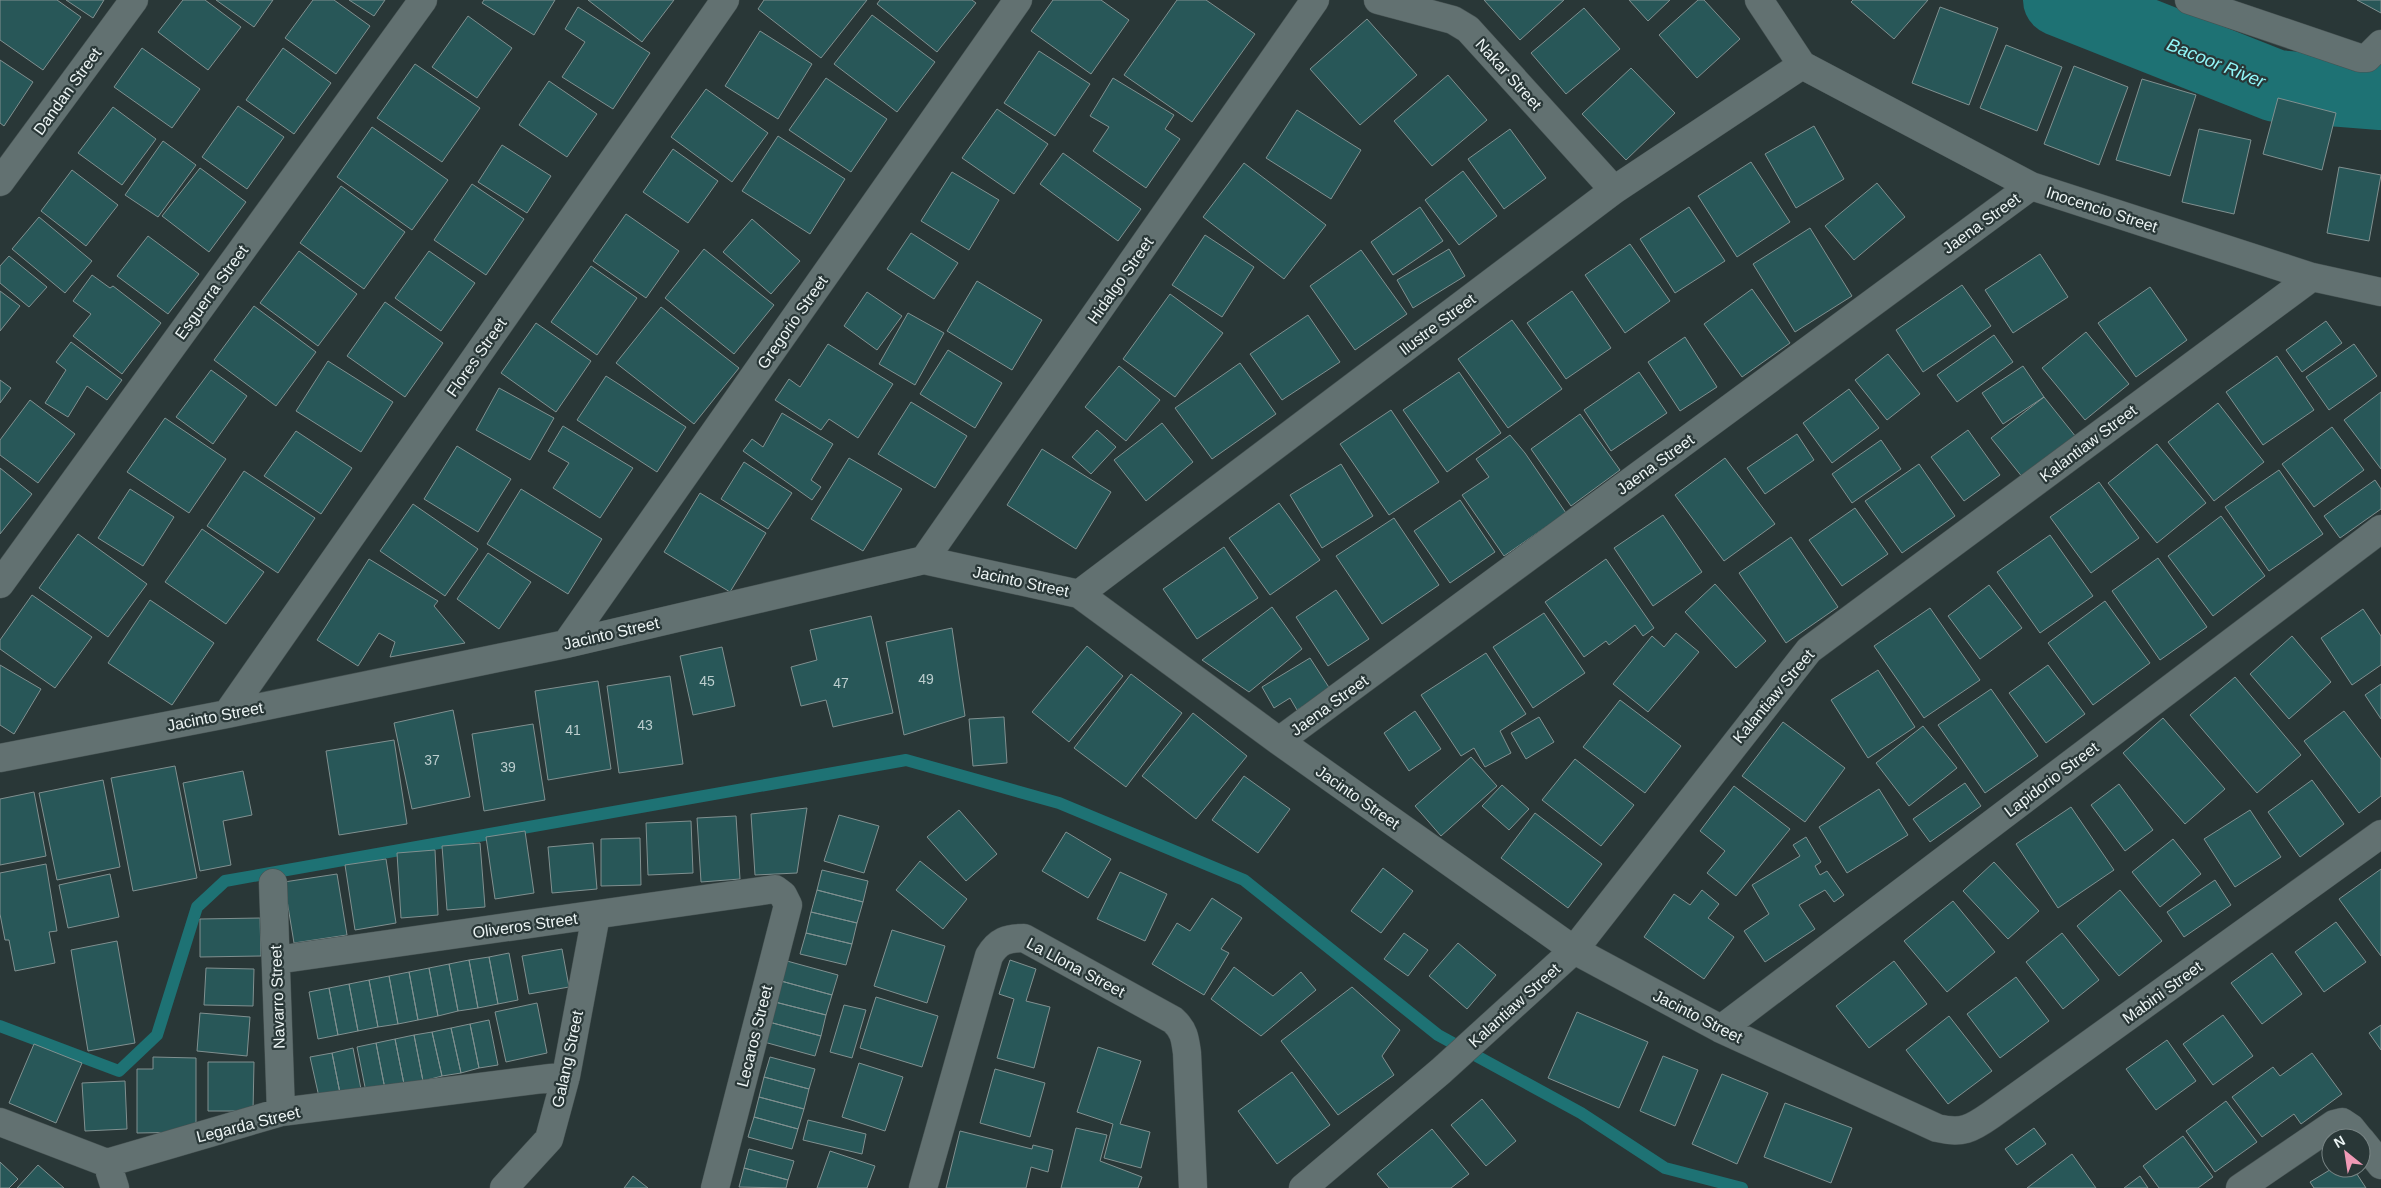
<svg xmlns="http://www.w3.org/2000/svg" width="2381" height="1188" font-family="Arial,sans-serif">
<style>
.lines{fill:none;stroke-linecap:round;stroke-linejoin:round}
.stream{stroke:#1e7274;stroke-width:12}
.river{stroke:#1e7274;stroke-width:72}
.building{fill:#285758;stroke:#809090}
.minor-casing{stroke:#465252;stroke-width:29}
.minor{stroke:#627171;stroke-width:28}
.labels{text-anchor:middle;stroke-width:4.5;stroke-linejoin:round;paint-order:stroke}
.number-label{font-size:14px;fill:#bccece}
.street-label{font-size:16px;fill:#edf5f5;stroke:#293737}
.water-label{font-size:18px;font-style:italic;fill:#92f7f9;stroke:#293737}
</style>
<rect width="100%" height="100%" fill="#293737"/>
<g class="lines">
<path class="stream" d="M0 1026 119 1071 157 1035 197 907 225 881 906 760 1059 803 1244 880 1438 1035 1581 1113 1665 1168 1742 1188"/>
<path class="river" d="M2059 0 2276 86 2381 94"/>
</g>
<path class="building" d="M0 0H57L81 17 43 70 0 40Z
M66 0H104L93 18Z
M183 0H205L241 27 208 70 158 32Z
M216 0H273L254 27Z
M313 0H334L370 26 336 74 285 38Z
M349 0H385L374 16Z
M484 0H555L534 35 482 3Z
M588 0H674L642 42Z
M764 0H867L821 58 758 9Z
M880 0H972L976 3 937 52 877 4Z
M1053 0H1101L1129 20 1091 74 1031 31Z
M1177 0H1206L1255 34 1192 122 1124 75Z
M1484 0H1564L1520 40Z
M1629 0H1670L1648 21Z
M1698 0H1704L1740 39 1697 78 1659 35Z
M1853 0H1928L1894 39 1851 2Z
M2357 0H2381V13Z
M578 7 650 53 613 109 562 77 585 42 565 29Z
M1940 7 1998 28 1969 105 1912 83Z
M1584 8 1620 49 1566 94 1531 53Z
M872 15 935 62 897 112 834 64Z
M468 16 512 48 477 98 432 67Z
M1367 19 1417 75 1360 125 1310 69Z
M760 31 812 64 778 119 725 86Z
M2006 45 2062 67 2037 131 1980 108Z
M142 48 200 89 172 128 114 87Z
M283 48 331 83 294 134 246 100Z
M1039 51 1090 84 1055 136 1004 103Z
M0 60 33 82 4 126 0 123Z
M415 64 480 108 442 162 377 118Z
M2074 66 2128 87 2099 165 2044 144Z
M1631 68 1675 113 1626 160 1582 114Z
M1448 75 1487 120 1432 166 1394 121Z
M826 78 887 119 851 172 789 130Z
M1113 78 1174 115 1165 129 1180 139 1146 188 1093 151 1109 127 1090 116Z
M2142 79 2196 95 2170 176 2116 160Z
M549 81 597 114 567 157 519 125Z
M706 89 768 133 732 182 671 137Z
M2278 98 2336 113 2322 170 2263 154Z
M238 106 284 137 247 189 202 157Z
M113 107 156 139 122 185 78 153Z
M997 109 1048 144 1014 194 962 158Z
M1297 110 1361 150 1331 199 1266 158Z
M1814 126 1844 179 1796 208 1765 154Z
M372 127 448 180 412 230 337 177Z
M1510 129 1546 178 1504 209 1468 159Z
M2199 129 2251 140 2234 214 2182 202Z
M778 136 845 179 810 234 742 191Z
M163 141 196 165 158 217 125 195Z
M502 145 551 176 527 213 478 182Z
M673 149 718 181 688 223 643 192Z
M1063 153 1141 209 1118 241 1040 184Z
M1751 162 1790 222 1737 257 1698 196Z
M1244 163 1326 225 1284 279 1203 217Z
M2339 167 2381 175 2369 241 2327 233Z
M200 168 246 202 209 252 162 216Z
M72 170 118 205 86 246 41 211Z
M1463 171 1497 216 1459 245 1425 200Z
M952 172 999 200 969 250 921 221Z
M1877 183 1905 217 1854 260 1825 226Z
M472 184 524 219 486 275 434 240Z
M341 186 405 232 364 289 300 243Z
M1420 207 1443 241 1393 275 1371 242Z
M1689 207 1725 261 1675 293 1640 239Z
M626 214 679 251 646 298 593 261Z
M39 217 92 261 65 293 12 249Z
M752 219 800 261 771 294 723 252Z
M1810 228 1852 296 1795 332 1753 264Z
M911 233 958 263 934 299 887 269Z
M1205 235 1254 267 1222 317 1172 285Z
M148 236 199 274 168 314 117 276Z
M1630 244 1670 301 1625 333 1585 275Z
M704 249 774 305 734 354 665 298Z
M1449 249 1465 276 1413 308 1397 280Z
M1361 250 1407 314 1355 350 1310 286Z
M299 251 357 294 318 346 260 303Z
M429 251 475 283 441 331 395 298Z
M2040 254 2068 297 2013 333 1985 290Z
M9 256 47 287 29 307 0 283V266Z
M591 266 637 298 597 355 551 322Z
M92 275 110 288 113 286 161 323 122 374 73 336 91 314 73 301Z
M977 281 1042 320 1012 370 947 331Z
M1962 285 1991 326 1923 372 1896 330Z
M2150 287 2187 340 2136 377 2098 323Z
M1752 289 1790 343 1742 377 1704 324Z
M0 291 20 306 0 331Z
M1572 291 1611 348 1566 379 1527 323Z
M867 292 902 316 877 350 844 326Z
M1170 294 1223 333 1175 397 1123 359Z
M385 302 443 343 405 397 347 356Z
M254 306 316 352 276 406 214 360Z
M661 307 739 368 694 424 616 363Z
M908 313 944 333 915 385 879 364Z
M1308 315 1340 362 1282 400 1250 354Z
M1512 320 1562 389 1508 428 1458 359Z
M2326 321 2342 343 2302 372 2286 350Z
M536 323 591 361 556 412 501 373Z
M2086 332 2129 384 2085 420 2042 368Z
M1994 335 2013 362 1957 402 1937 375Z
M1685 337 1717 387 1680 411 1648 362Z
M71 342 122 380 107 400 87 386 68 417 45 403 66 370 56 362Z
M828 344 893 384 858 438 829 419 821 430 775 400 789 379 800 387Z
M2354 344 2377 376 2329 410 2306 377Z
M948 350 1002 383 975 428 920 394Z
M1888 354 1920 394 1887 420 1855 380Z
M2277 356 2314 410 2263 445 2226 392Z
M328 361 393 402 361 452 296 411Z
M1240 363 1276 414 1212 459 1175 408Z
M1119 366 1160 400 1126 441 1085 407Z
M2023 366 2044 397 2003 424 1982 393Z
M211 370 247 396 213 444 176 417Z
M1459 372 1501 433 1447 472 1403 410Z
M1639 372 1667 413 1611 451 1584 410Z
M606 376 686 427 657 472 577 420Z
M0 380 11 388 0 403Z
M499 388 554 418 530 460 476 430Z
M1849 389 1879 428 1832 463 1803 423Z
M2381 392V469L2344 420Z
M2044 397 2076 437 2023 478 1991 438Z
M30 400 75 434 38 483 0 455V440Z
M911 402 967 436 935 488 878 454Z
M2218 403 2264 462 2214 501 2168 442Z
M1391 410 1439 482 1389 515 1340 444Z
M782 413 833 444 811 480 821 487 812 500 743 451 752 439 763 447Z
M1580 414 1620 470 1571 506 1531 449Z
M165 418 226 459 189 513 127 472Z
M1162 423 1193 462 1146 501 1114 460Z
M563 426 633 468 600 518 553 488 569 463 548 451Z
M2332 427 2364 470 2314 507 2282 464Z
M1097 430 1116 447 1091 474 1072 457Z
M1968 430 2000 475 1964 501 1931 457Z
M296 431 352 468 321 514 264 476Z
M1797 434 1814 460 1765 494 1747 468Z
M1510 435 1525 453 1566 513 1504 556 1462 495 1489 477 1476 459Z
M1881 440 1901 469 1852 503 1832 474Z
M2157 444 2206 503 2157 543 2108 483Z
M457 446 511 479 478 532 424 499Z
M1042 449 1111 492 1076 549 1007 505Z
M849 458 902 489 863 551 811 519Z
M1725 458 1775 524 1724 561 1675 495Z
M744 462 792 493 768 529 721 499Z
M1341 464 1373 516 1322 548 1290 495Z
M1919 464 1955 516 1902 553 1865 501Z
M0 468 32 494 0 534Z
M2279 470 2323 534 2269 571 2225 507Z
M244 471 315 518 278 573 207 526Z
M2375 480 2381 489V509L2340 538 2324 516Z
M2099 482 2139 538 2091 573 2050 517Z
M130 489 174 517 143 566 98 538Z
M521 489 602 539 568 594 487 544Z
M700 493 766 533 730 592 664 552Z
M1460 500 1495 552 1450 583 1414 531Z
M1279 503 1320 560 1270 595 1229 538Z
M413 504 478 549 445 596 380 551Z
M1855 508 1888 554 1842 586 1809 540Z
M1663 515 1702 572 1653 606 1614 548Z
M2221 516 2265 576 2213 616 2168 556Z
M1394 518 1439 585 1382 624 1336 556Z
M202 529 264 572 226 624 165 582Z
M78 534 147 584 108 637 39 588Z
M2050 535 2093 596 2040 633 1997 572Z
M1791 537 1838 607 1786 643 1739 573Z
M1224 547 1258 598 1197 639 1163 589Z
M488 553 531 582 499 629 457 599Z
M2158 558 2207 627 2160 660 2112 591Z
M369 559 438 601 434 606 465 643 390 657 395 642 379 633 358 666 317 640Z
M1606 559 1654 628 1643 636 1635 625 1609 645 1606 641 1584 657 1545 602Z
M1715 584 1766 641 1736 668 1685 612Z
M1989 585 2022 628 1980 659 1948 616Z
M1336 590 1369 639 1328 666 1296 617Z
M32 595 92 637 55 688 0 649V640Z
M150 600 214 643 172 705 108 663Z
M2105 601 2150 663 2093 705 2048 643Z
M1272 607 1302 649 1249 692 1202 660Z
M1930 608 1980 680 1924 718 1874 646Z
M2363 609 2381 636V665L2352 685 2321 638Z
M1544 613 1585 673 1533 708 1493 647Z
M871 616 893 713 833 727 826 700 801 706 791 667 817 660 810 630Z
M952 628 965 716 904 735 886 642Z
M1676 633 1699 652 1648 712 1613 684 1652 636 1664 647Z
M2292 636 2331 682 2289 719 2250 674Z
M1087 646 1123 676 1069 742 1032 712Z
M722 647 735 706 693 715 680 656Z
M1486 653 1526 714 1500 731 1511 753 1485 767 1474 748 1461 756 1421 695Z
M1310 658 1330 689 1297 710 1290 698 1274 708 1262 687Z
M0 665 41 689 14 734 0 725Z
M2048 665 2085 714 2046 743 2009 693Z
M1878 670 1915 727 1868 758 1831 700Z
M1131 674 1182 713 1126 787 1074 748Z
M670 676 683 764 619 773 607 686Z
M2235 677 2301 755 2257 793 2190 715Z
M598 681 611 769 548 780 535 691Z
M2381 684V719L2365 695Z
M1991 689 2038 756 1985 793 1938 725Z
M1620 700 1681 746 1645 793 1583 747Z
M453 710 470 797 412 809 394 723Z
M1415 711 1441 749 1409 771 1384 733Z
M2344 711 2381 759V796L2359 813 2304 741Z
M1193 713 1247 756 1196 819 1142 776Z
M1004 717 1007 763 973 766 969 719Z
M1539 717 1554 742 1526 759 1511 733Z
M2163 718 2225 789 2185 824 2123 753Z
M1783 722 1845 768 1805 822 1742 776Z
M533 724 545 800 484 811 472 734Z
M1923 726 1957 768 1909 806 1876 763Z
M394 740 407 824 339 835 326 751Z
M1471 757 1497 786 1441 836 1415 806Z
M1575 759 1634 805 1601 846 1542 800Z
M175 766 197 878 133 891 111 778Z
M243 771 252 815 223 821 231 865 200 871 183 783Z
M1244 776 1290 809 1258 853 1212 820Z
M103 780 120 867 57 880 39 793Z
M2312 780 2344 824 2300 857 2268 812Z
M1965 783 1981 806 1930 842 1913 819Z
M2119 784 2153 830 2125 851 2091 805Z
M1502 785 1529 809 1509 830 1482 806Z
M1734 786 1790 829 1736 896 1707 873 1725 851 1700 831Z
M1879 789 1908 835 1847 873 1819 827Z
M34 792 46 856 0 865V799Z
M2071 807 2114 870 2058 908 2016 844Z
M807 808 797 873 755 875 751 814Z
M959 810 997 854 966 881 927 837Z
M2250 810 2281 857 2235 887 2204 839Z
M1535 813 1602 864 1568 908 1501 858Z
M839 815 879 826 864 873 824 861Z
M736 816 740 879 701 882 697 818Z
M691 821 693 873 648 875 646 823Z
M525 831 534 893 495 899 486 837Z
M1066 832 1111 859 1088 898 1042 871Z
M1806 837 1821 862 1815 866 1820 875 1827 871 1844 895 1834 902 1825 890 1799 905 1815 929 1765 962 1744 931 1769 914 1752 885 1800 856 1793 845Z
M640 838 641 885 601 886V839Z
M2173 839 2201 874 2160 907 2132 872Z
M480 843 485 907 447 910 442 846Z
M593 843 597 889 552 893 548 847Z
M435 850 438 915 401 918 397 853Z
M386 859 396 923 355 930 345 865Z
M920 861 967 899 943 929 896 890Z
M1994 862 2039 911 2008 939 1963 891Z
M46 864 57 931 49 932 55 963 15 971 9 940H5L0 914V873Z
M1383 868 1413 891 1381 933 1351 911Z
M2381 869V956L2339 899Z
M822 870 868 881 863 902 817 890Z
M1120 872 1167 894 1145 941 1097 919Z
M110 874 119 917 68 928 59 885Z
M337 874 347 935 294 943 284 882Z
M2215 880 2231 905 2184 937 2167 912Z
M817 890 863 902 857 923 811 912Z
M1702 890 1719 904 1708 918 1734 937 1704 979 1644 937 1674 894 1690 905Z
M2120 890 2162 941 2119 976 2077 926Z
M1212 898 1242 918 1221 949 1229 953 1204 995 1152 964 1177 923 1190 931Z
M1953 901 1995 952 1947 992 1904 941Z
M811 912 857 923 852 944 806 933Z
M260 918 261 956 200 957V919Z
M2336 922 2366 962 2324 992 2295 952Z
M892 930 945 946 927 1003 874 986Z
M806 933 852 944 846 965 800 954Z
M1404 933 1428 950 1408 976 1384 959Z
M2062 933 2099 980 2063 1009 2026 962Z
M117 941 135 1043 88 1051 71 950Z
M1458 943 1496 975 1467 1009 1429 976Z
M562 949 569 987 529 994 522 956Z
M509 953 518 1000 498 1004 489 957Z
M2272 953 2302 994 2262 1024 2231 983Z
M489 957 498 1004 478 1008 469 960Z
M469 960 478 1008 458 1011 449 964Z
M1010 960 1036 969 1026 1001 1050 1007 1034 1068 997 1058 1014 999 999 994Z
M787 961 838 975 832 995 781 981Z
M1894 961 1927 1004 1869 1048 1836 1006Z
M449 964 458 1011 438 1016 429 968Z
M1234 967 1273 996 1301 972 1316 990 1261 1036 1211 999Z
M206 968 254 969 253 1006 204 1005Z
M429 968 438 1016 418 1020 409 972Z
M409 972 418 1020 398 1024 389 976Z
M389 976 398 1024 378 1027 369 980Z
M2016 977 2049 1021 2000 1058 1967 1014Z
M369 980 378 1027 358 1031 349 984Z
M781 981 832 995 826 1015 775 1002Z
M349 984 358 1031 338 1035 329 988Z
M1352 987 1400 1030 1382 1056 1394 1075 1338 1115 1281 1041Z
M329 988 338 1035 318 1039 309 992Z
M876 997 938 1016 922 1067 860 1048Z
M775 1002 826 1015 821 1036 769 1022Z
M537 1003 547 1053 506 1062 495 1012Z
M844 1005 866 1010 852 1058 830 1052Z
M1577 1012 1648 1042 1619 1108 1548 1078Z
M200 1013 250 1017 247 1056 197 1051Z
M2223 1015 2253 1056 2213 1085 2183 1044Z
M1949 1016 1992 1071 1948 1104 1906 1050Z
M489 1020 498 1065 479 1068 470 1024Z
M769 1022 821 1036 815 1056 764 1042Z
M470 1024 479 1068 461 1073 451 1028Z
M2381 1025V1050L2369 1033Z
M451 1028 461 1073 442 1076 432 1032Z
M432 1032 442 1076 423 1081 414 1035Z
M414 1035 423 1081 404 1084 395 1039Z
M395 1039 404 1084 385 1089 376 1043Z
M2167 1040 2196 1081 2156 1110 2126 1069Z
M376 1043 385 1089 366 1092 357 1047Z
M34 1044 82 1063 56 1123 9 1103Z
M1098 1047 1141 1061 1120 1124 1150 1132 1141 1168 1104 1158 1113 1124 1077 1112Z
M353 1048 361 1089 340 1093 332 1053Z
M332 1053 340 1093 319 1097 310 1057Z
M2312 1053 2342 1094 2301 1124 2294 1114 2262 1137 2232 1097 2273 1067 2280 1076Z
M1663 1056 1698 1070 1675 1126 1640 1111Z
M153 1057 196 1058V1132L137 1133V1069H153Z
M770 1057 815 1069 809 1089 764 1077Z
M208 1062H254L253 1111H208Z
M859 1063 903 1077 885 1131 842 1117Z
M995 1069 1045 1083 1030 1137 980 1123Z
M1292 1072 1330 1125 1277 1164 1238 1111Z
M1722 1074 1768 1093 1737 1164 1692 1144Z
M764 1077 809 1089 804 1109 759 1097Z
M125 1081 127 1129 85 1131 82 1083Z
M759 1097 804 1109 798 1129 754 1117Z
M1482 1099 1516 1141 1486 1166 1451 1125Z
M2226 1101 2257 1142 2215 1172 2186 1131Z
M1785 1103 1852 1128 1831 1183 1764 1157Z
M754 1117 798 1129 792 1149 748 1137Z
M808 1120 866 1134 862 1154 803 1140Z
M1076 1128 1107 1135 1100 1161 1142 1177 1138 1188H1061Z
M2034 1128 2046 1144 2017 1165 2005 1149Z
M1432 1129 1469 1174 1451 1188H1389L1377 1174Z
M960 1131 1032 1149 1033 1145 1053 1150 1048 1172 1031 1167 1026 1188H946Z
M2183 1136 2213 1177 2198 1188H2159L2143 1166Z
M749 1149 794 1161 788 1180 744 1168Z
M830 1151 875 1166 867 1188H817Z
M2072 1154 2096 1188H2027Z
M0 1162 18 1179 9 1188H0Z
M38 1165 64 1188H17Z
M744 1168 788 1180 786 1188 739 1187Z
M2333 1168H2353L2366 1188H2314L2310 1182Z
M633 1176 648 1188H624Z
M2140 1176 2148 1188H2124Z"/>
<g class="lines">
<g class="minor-casing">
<path id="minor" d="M1378 0 1453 20 1468 29 1614 190
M1759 0 1802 65 2031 186 2312 277 2381 292
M2189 0 2360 58H2367L2381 44
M0 182 134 0
M924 560 1315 0
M0 584 423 0
M1079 594 1614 190 1802 65
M566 644 1018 0
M227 714 725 0
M1279 741 2031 186
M0 758 227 714 566 644 924 560 1079 594 1279 741 1574 950 1721 1029 1937 1128C1962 1134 1971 1129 1991 1115L2381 834
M273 883 281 1112
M276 960 775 889 783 895 788 905 715 1188
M1721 1029 2381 529
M0 1122 107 1163 281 1112 566 1076
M2361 1140 2381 1165
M107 1163 115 1188
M504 1188 549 1139 566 1076 596 915
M923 1188 989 956C998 941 1007 938 1024 938L1173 1020C1184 1030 1185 1038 1187 1053L1193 1188
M1303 1188 1441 1071 1574 950 1809 650 2312 277
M2240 1188 2334 1124 2342 1122 2351 1128 2359 1138"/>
</g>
<use href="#minor" class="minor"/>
</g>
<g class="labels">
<g class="number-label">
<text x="926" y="684">49</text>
<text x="707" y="686">45</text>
<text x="841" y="688">47</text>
<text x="645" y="730">43</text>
<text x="573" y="735">41</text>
<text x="432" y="765">37</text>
<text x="508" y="772">39</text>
</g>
<g class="street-label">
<text transform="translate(1509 74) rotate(48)" y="6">Nakar Street</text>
<text transform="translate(67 91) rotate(-54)" y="6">Dandan Street</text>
<text transform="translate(2102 209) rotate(18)" y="6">Inocencio Street</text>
<text transform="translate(1981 223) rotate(-36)" y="6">Jaena Street</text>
<text transform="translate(1120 280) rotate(-55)" y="6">Hidalgo Street</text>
<text transform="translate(211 292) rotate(-54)" y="6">Esguerra Street</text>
<text transform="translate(792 322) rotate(-55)" y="6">Gregorio Street</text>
<text transform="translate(1437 324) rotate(-37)" y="6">Ilustre Street</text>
<text transform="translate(476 357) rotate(-55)" y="6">Flores Street</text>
<text transform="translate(2088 443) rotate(-37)" y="6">Kalantiaw Street</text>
<text transform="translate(1655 464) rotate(-36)" y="6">Jaena Street</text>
<text transform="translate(1021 581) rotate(12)" y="6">Jacinto Street</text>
<text transform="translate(611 633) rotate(-13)" y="6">Jacinto Street</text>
<text transform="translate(1773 696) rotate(-50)" y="6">Kalantiaw Street</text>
<text transform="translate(1329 705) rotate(-36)" y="6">Jaena Street</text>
<text transform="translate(215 716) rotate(-11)" y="6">Jacinto Street</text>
<text transform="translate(2051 779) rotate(-37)" y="6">Lapidorio Street</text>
<text transform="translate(1358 797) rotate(35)" y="6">Jacinto Street</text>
<text transform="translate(525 925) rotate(-8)" y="6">Oliveros Street</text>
<text transform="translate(1076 967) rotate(28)" y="6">La Llona Street</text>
<text transform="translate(2162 992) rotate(-36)" y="6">Mabini Street</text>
<text transform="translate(277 997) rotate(-92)" y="6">Navarro Street</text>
<text transform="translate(1514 1005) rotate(-42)" y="6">Kalantiaw Street</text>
<text transform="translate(1698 1016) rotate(27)" y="6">Jacinto Street</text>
<text transform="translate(754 1036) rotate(-76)" y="6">Lecaros Street</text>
<text transform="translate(567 1059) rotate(-78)" y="6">Galang Street</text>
<text transform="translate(248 1124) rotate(-14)" y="6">Legarda Street</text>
</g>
<g class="water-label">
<text transform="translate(2216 63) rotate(22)" y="6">Bacoor River</text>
</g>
</g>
<g transform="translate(2346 1153) rotate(330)"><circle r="24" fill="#293737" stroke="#778383"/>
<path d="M0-4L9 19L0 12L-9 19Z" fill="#f09ab6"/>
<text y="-8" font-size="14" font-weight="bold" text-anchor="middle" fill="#edf5f5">N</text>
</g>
</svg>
